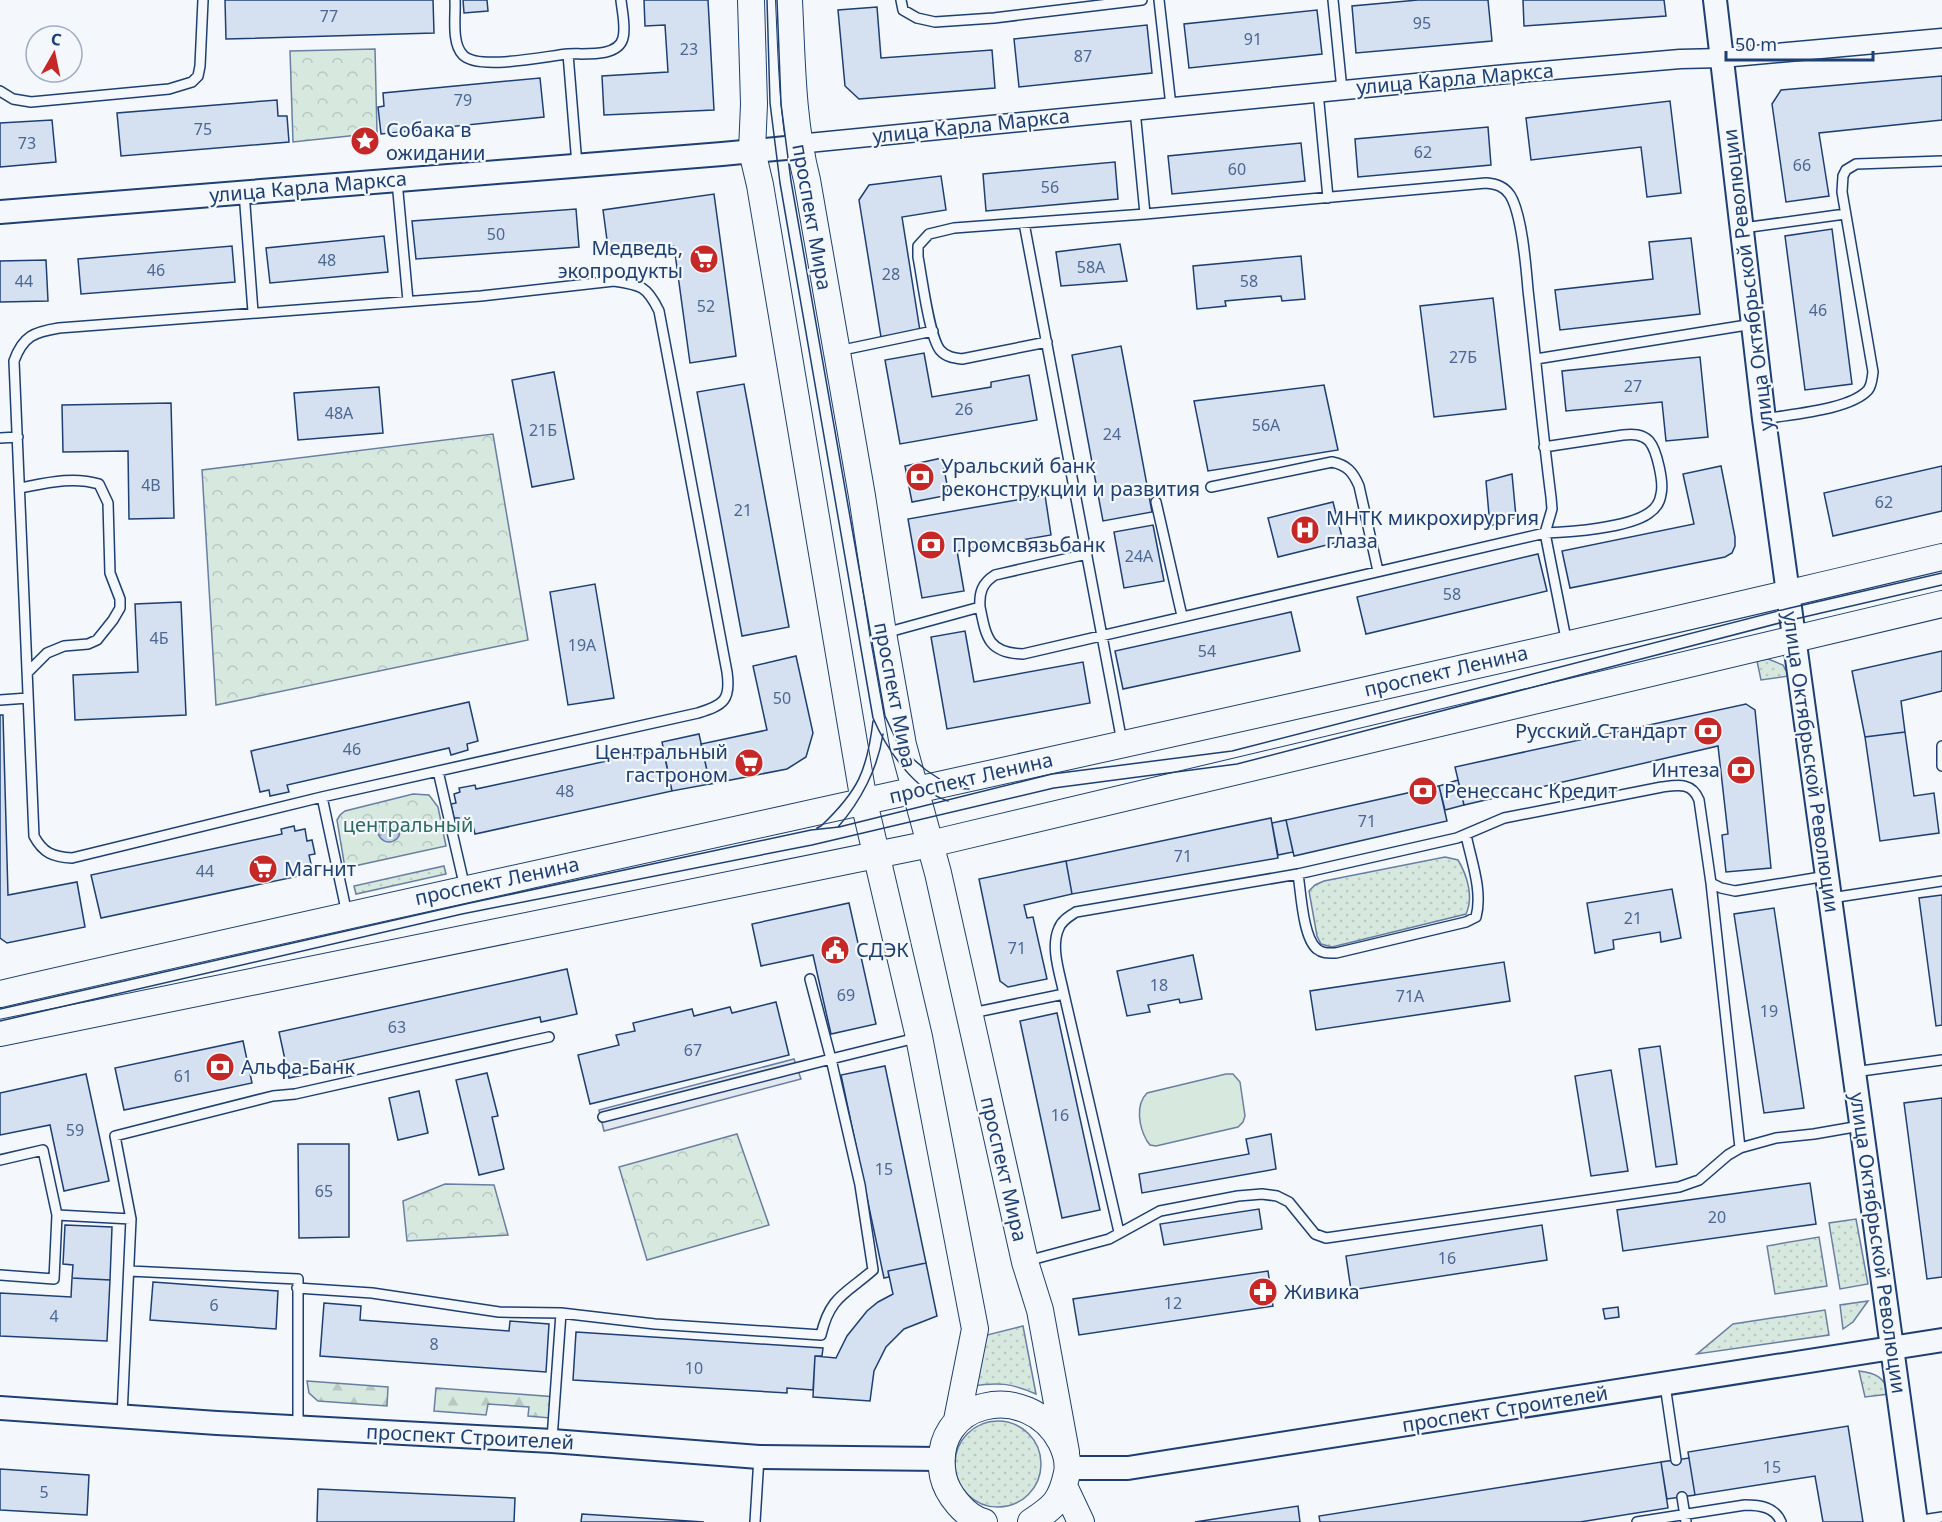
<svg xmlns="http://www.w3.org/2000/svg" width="1942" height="1522" font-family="'Noto Sans',sans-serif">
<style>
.grass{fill:url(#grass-dots);stroke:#687fa3;stroke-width:1.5}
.forest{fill:url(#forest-firs);stroke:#687fa3;stroke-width:1.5}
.park{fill:url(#park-crowns);stroke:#687fa3;stroke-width:1.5}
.garden{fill:#d7e8df;stroke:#687fa3;stroke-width:1.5}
.parking{fill:#e3e8f0;stroke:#687fa3;stroke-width:1.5}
.water{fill:url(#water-waves);stroke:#687fa3;stroke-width:1.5}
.building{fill:#d5e0f0;stroke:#1d3f73;stroke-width:1.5}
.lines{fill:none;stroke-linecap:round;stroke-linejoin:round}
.service-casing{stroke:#1d3f73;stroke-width:12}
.minor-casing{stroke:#1d3f73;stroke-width:21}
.tertiary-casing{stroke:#1d3f73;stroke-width:26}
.secondary-casing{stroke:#1d3f73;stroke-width:28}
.service{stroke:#f4f7fb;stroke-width:9}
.minor{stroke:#f4f7fb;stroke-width:18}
.tertiary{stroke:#f4f7fb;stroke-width:22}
.secondary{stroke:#f4f7fb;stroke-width:26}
.tram{stroke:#1d3f73;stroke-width:1.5}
.labels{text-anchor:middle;stroke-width:4.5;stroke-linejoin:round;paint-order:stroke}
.number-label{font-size:16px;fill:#4b6792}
.street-label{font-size:20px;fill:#1d3f73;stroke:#f4f7fb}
.poi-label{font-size:20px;fill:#1d3f73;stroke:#f4f7fb;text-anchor:start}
.park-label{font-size:20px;fill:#2c6c60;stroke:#f4f7fb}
</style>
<defs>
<pattern id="grass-dots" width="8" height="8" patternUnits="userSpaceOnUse" patternTransform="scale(1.5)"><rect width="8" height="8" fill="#d7e8df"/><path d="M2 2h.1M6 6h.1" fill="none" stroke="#b8c8c3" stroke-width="1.8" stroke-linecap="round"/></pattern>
<pattern id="forest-firs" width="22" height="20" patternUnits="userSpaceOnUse" patternTransform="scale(1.5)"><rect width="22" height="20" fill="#d7e8df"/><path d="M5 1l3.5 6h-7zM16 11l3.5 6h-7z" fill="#b8c8c3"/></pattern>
<pattern id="park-crowns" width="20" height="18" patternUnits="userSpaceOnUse" patternTransform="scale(1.5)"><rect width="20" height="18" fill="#d7e8df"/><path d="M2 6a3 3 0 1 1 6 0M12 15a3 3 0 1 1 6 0" fill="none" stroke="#b8c8c3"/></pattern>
<pattern id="water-waves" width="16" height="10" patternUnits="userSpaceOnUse" patternTransform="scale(1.5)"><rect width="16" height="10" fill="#bed0e5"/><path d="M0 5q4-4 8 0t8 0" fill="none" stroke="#9aaabe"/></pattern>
</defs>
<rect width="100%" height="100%" fill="#f4f7fb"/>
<path class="grass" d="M1768 659 1783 665 1789 676 1761 680 1757 661Z
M1445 857 1458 860C1467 875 1474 897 1466 914L1332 947 1321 944 1317 936 1309 891 1315 885 1324 881Z
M444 866 446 874 356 894 354 886Z
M1856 1219 1868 1284 1840 1289 1829 1223Z
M1819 1237 1827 1286 1775 1294 1767 1246Z
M1868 1301 1853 1322 1843 1329 1840 1305Z
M1825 1310 1829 1335 1697 1354 1733 1324Z
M1023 1326 1036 1394C1011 1383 998 1382 972 1386L987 1335Z
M1859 1371C1875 1373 1885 1377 1889 1394L1865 1397Z
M955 1464a43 43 0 1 1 86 0a43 43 0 1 1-86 0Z"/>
<path class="forest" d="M307 1381 388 1387 387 1406 318 1401 309 1393Z
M436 1388 557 1397 550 1418 528 1416 529 1407 488 1404 486 1415 434 1411Z"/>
<path class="park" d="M375 49 377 133 293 142 290 51Z
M493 434 528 640 216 705 202 470Z
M413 794 429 795 438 807 446 846 345 868 337 820 340 815 345 811Z
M737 1134 769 1225 647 1260 619 1167Z
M445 1184 494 1185 508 1235 407 1241 403 1201Z"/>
<path class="garden" d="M1226 1074H1233L1240 1082 1245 1116 1243 1122 1238 1127 1156 1146 1150 1145 1147 1141C1139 1127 1135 1105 1147 1093Z"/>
<path class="parking" d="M794 1059 801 1079 604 1131 599 1110Z"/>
<path class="water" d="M378 831a11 11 0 1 1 22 0a11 11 0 1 1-22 0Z"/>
<path class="building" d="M225 0H433L434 33 226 39Z
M463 0H487L488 11 464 13Z
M644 0H708L714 110 604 115 602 76 668 72 665 25 645 26Z
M1418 0H1488L1492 41 1356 53 1352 6Z
M1523 0H1664L1666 16 1524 26Z
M877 7 881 58 992 50 995 88 859 99 845 86 838 10Z
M1317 10 1322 54 1189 68 1184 24Z
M1147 25 1152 73 1019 87 1014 39Z
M1942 76V120L1819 133 1829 196 1786 202 1772 104 1781 90Z
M540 78 544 117 381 134 378 107 384 106 383 93Z
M277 100 278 116H287L289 142 121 156 117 113Z
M1670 101 1681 193 1647 197 1641 147 1531 160 1526 118Z
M52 120 56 162 0 167V123Z
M1488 127 1491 165 1358 177 1355 139Z
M1301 143 1305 181 1172 194 1168 156Z
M1115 162 1118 199 986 211 983 174Z
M941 176 946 210 902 217 920 331 881 337 859 200 869 185Z
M714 194 736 356 690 363 674 246 609 255 603 210Z
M576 209 579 247 416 259 412 221Z
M1832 229 1852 384 1805 390 1785 236Z
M384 236 388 272 270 283 266 248Z
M1691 238 1700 314 1560 330 1555 290 1653 279 1649 242Z
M1120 244 1127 281 1061 286 1056 252Z
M232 246 235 282 81 294 78 259Z
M1301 256 1305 299 1282 301 1281 296 1225 301 1226 306 1197 309 1193 266Z
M46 260 48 301 0 302V261Z
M1493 298 1506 409 1434 417 1420 306Z
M1121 346 1152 512 1103 521 1072 355Z
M924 353 932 397 991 387V382L1029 375 1037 420 900 444 885 360Z
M1700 357 1708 437 1666 441 1662 402 1566 411 1562 371Z
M554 372 574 479 532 487 512 380Z
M744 384 789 627 742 636 697 392Z
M1324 385 1338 450 1208 471 1194 401Z
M379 387 383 433 298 440 294 393Z
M171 403 174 518 129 519 128 451 63 452 62 405Z
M942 458 949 495 912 502 905 466Z
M1721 466 1735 537V546L1732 553 1725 557 1570 588 1562 551 1694 524 1683 474Z
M1942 466V511L1833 536 1824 493Z
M1512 474 1516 517 1490 526 1486 481Z
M1045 495 1051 535 957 551 964 591 922 598 908 519Z
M1333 502 1343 541 1278 557 1268 518Z
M1153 525 1164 581 1124 588 1114 532Z
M1538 554 1547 591 1366 634 1357 597Z
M595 584 614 698 568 705 550 592Z
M181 602 186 715 75 720 73 675 138 672 135 604Z
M1291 612 1300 651 1123 689 1115 651Z
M965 631 974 682 1083 662 1090 703 947 729 931 637Z
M1942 651V691L1901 701 1905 732 1865 737 1852 671Z
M796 656 813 733 806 757 787 769 710 784 701 744 767 730 753 666Z
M469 702 478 741 467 744 468 750 451 755 449 748 287 785 289 792 270 796 269 790 260 792 251 751Z
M1746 704 1755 710 1771 868 1726 872 1722 835 1728 834 1718 746 1464 805 1455 767Z
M0 715H3L8 895 77 882 85 927 7 943 0 938Z
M1905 732 1914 796 1934 793 1939 833 1880 841 1865 737Z
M699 734 710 784 672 791 662 742Z
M663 749 672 791 475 834 472 822 460 824 459 818H454L451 804 456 803 454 794 460 792 459 788 475 785 476 789Z
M1458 780 1464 805 1445 810 1439 786Z
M1439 786 1447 821 1294 856 1286 820Z
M1271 818 1278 858 1072 894 1066 861Z
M1286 820 1293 852 1278 855 1272 823Z
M294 826 295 831 305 829 307 841 312 840 315 854 309 855 311 864 298 867 299 876 101 918 91 875 282 834 281 829Z
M1066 861 1072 894 1024 905 1027 918 1033 917 1047 979 1008 987 1000 981 979 879Z
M1672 889 1681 938 1661 942 1660 932 1613 940 1614 949 1595 953 1587 903Z
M1942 895V1025L1936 1026 1919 898Z
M849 903 876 1024 831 1034 813 955 761 966 752 924Z
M1774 908 1804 1108 1764 1113 1734 914Z
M1193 955 1202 999 1180 1003 1179 999 1148 1005 1150 1012 1127 1016 1117 971Z
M1504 962 1510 1001 1316 1030 1310 991Z
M567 969 577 1014 541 1022 540 1017 326 1064 327 1070 289 1078 279 1032Z
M776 1002 789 1055 590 1104 578 1055 619 1045 616 1035 635 1031 633 1023 692 1009 694 1016 730 1007 732 1013Z
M1057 1013 1100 1210 1062 1218 1020 1021Z
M243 1041 252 1083 124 1110 115 1068Z
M1660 1046 1677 1164 1656 1167 1639 1049Z
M885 1066 926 1263 888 1271 889 1277 884 1278 841 1075Z
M1611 1070 1628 1171 1591 1176 1575 1076Z
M487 1073 498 1116 492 1117 504 1169 479 1175 456 1080Z
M86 1074 109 1181 64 1191 50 1125 0 1135V1093Z
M419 1091 428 1133 398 1140 389 1098Z
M1942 1098V1277L1927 1279 1904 1103Z
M1271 1134 1276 1169 1142 1193 1139 1174 1249 1154 1246 1139Z
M298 1144H349V1237L299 1238Z
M1810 1183 1816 1224 1623 1251 1617 1210Z
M1259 1209 1262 1229 1164 1245 1160 1224Z
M65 1225 112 1227 110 1280 72 1278 73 1265 63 1264Z
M1542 1225 1547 1260 1351 1290 1346 1256Z
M926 1263 937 1316 904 1329 886 1347 874 1371 870 1401 813 1397 815 1356 836 1358 847 1336 867 1311 878 1302 893 1294 888 1271Z
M1268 1271 1273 1306 1079 1335 1073 1299Z
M72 1278 110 1280 107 1341 0 1336V1293L71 1297Z
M153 1282 278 1291 276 1329 150 1320Z
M324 1303 361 1306 360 1320 509 1331 510 1321 549 1324 546 1372 320 1356Z
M1618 1307 1619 1317 1605 1319 1603 1309Z
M576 1332 823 1348 822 1356H815L813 1390 787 1388V1393L573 1380Z
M1848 1426 1863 1522H1823L1815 1476 1695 1495 1688 1452Z
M1689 1458 1695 1495 1667 1499 1661 1462Z
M1661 1462 1668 1508 1580 1522H1320L1319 1516Z
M0 1469 89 1475 87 1515 0 1510Z
M318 1489 515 1498 514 1522H317Z
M1298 1506 1300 1522H1195Z
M582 1514 704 1522H581Z"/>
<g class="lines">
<g class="service-casing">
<path id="service" d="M455 0C456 15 451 43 463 55 478 71 546 56 568 54
M901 0 903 10 917 18 935 22 994 18 1142 0
M1159 0 1171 106
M1333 0 1342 90
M0 91 13 99 31 102 169 89 192 82 198 76 200 66 203 0
M1318 92 1328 198
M577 165 568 54C583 53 618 58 623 38 626 27 622 11 621 0
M397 181 408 301
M244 192 253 312
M1145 214 1486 183C1496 184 1504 186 1510 195 1522 214 1526 266 1528 290 1536 359 1542 428 1551 497L1552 509 1545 533 1567 644
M1024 223 1122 742
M1743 228 1845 214
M614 281C641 285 647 286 659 311L727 672C731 700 724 705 698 713L322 797 72 858C53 857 43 853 34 836L14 361C23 336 34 332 59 328L481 296Z
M1047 342 962 359C954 358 946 357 940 350 929 336 922 277 918 257V246L929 234 954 228 1145 214 1135 110
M838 351 933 331
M1536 359 1753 324
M1764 419C1791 414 1850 410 1868 390 1872 385 1872 378 1873 372L1842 192 1843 176 1846 170 1856 164 1942 161
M0 438 18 437
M1211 487 1332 462C1347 465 1353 472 1359 486L1378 571
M20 488C46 483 73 476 99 484L108 503 110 573 120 599V608L113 620 97 640 88 644 64 646 47 653 28 672
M1156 502 1182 616
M980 607C979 593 982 583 995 575L1087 554
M885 633 980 607C986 637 988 653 1023 654L1545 533C1571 532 1628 528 1649 513 1655 509 1660 502 1661 494 1664 483 1657 450 1649 441 1642 434 1633 434 1623 435L1544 447
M0 700 28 698
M1942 746V766
M438 771 465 888
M322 797 347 914
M1298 874C1301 893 1303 938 1317 949 1323 954 1329 953 1336 953L1466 922 1476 917C1483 891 1471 860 1466 835
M1711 883 1740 1148
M1831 898 1942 881
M810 979 831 1059 916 1038
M1064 994 1119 1232
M972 1013 1064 994C1060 974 1050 947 1059 928 1062 920 1070 916 1076 912L1298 874 1457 838 1504 818 1662 787C1678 785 1692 782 1699 800L1711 883 1721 888 1735 891 1827 876
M1854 1072 1942 1060
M0 1160 43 1150 57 1215
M131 1219 115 1136 273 1096 295 1094 549 1037
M1027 1261 1109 1239 1160 1211 1238 1196 1262 1194 1277 1196 1289 1202 1315 1234 1326 1238 1679 1187 1699 1180 1728 1155 1740 1148 1776 1138 1814 1134 1860 1126
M129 1271 298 1279V1426
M0 1275 54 1279 57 1215 131 1219 122 1416
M297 1288 372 1293 499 1312 561 1313 655 1324 821 1335C830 1296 846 1294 873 1270L860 1185 831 1059 603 1117
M1665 1385 1676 1460
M552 1439 561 1313
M1682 1497 1686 1522
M1916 1521 1942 1517
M755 1522 759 1457
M1637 1522 1745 1505C1760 1505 1775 1507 1781 1522"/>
</g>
<g class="minor-casing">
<path id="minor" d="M798 144 1507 74 1680 59 1722 58 1942 38"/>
</g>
<g class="tertiary-casing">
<path id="tertiary" d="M1715 0 1764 419 1916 1522
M0 212 722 154 786 148 798 144
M0 1408 217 1423 552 1441 759 1457 940 1459
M1068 1468H1128L1942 1340"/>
</g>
<g class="secondary-casing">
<path id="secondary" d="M751 0 754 104 752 151 760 185 864 802 919 1037 975 1329 957 1420
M789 0C792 61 792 121 807 180L862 496 883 633 903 745 938 873 1025 1262 1040 1310 1066 1452
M0 994C647 846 1297 711 1942 557
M0 1033 930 844 1942 604
M1064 1486 1081 1522
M984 1522C965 1517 947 1494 943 1476 929 1398 1029 1380 1061 1442 1066 1452 1069 1462 1067 1473 1061 1501 1054 1507 1031 1522"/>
</g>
<use href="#service" class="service"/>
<use href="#minor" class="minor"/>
<use href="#tertiary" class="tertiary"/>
<use href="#secondary" class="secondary"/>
<path class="tram" d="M767 0 770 103 780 183 873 718C887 750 914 790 948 801
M777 0 781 104 791 181 885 716 899 746 905 752 926 770 953 788 969 789
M838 827C861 801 878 768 883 734
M817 828 821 826C858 791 867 771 873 721
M0 1009 470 903 811 830 839 827 1052 774 1232 751 1790 608 1942 573
M0 1021 462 914 812 845 1054 788 1237 764 1791 620 1942 585"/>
</g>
<defs>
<g id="sight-disc" transform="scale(1.5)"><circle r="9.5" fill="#c62828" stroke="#f4f7fb"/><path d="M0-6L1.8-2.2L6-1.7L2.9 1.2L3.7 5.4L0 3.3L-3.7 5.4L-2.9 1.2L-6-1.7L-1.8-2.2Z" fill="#fff"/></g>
<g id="supermarket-disc" transform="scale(1.5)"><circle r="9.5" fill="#c62828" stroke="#f4f7fb"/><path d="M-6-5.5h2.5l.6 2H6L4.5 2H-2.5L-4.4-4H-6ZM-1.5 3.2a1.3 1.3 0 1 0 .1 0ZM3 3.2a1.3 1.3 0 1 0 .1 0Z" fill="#fff"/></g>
<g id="bank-disc" transform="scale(1.5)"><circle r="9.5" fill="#c62828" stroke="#f4f7fb"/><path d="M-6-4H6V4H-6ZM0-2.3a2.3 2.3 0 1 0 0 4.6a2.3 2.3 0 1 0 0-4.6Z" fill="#fff"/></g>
<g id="hospital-disc" transform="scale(1.5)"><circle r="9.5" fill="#c62828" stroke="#f4f7fb"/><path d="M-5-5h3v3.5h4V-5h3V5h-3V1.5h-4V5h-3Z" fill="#fff"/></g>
<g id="civic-disc" transform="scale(1.5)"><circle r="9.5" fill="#c62828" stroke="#f4f7fb"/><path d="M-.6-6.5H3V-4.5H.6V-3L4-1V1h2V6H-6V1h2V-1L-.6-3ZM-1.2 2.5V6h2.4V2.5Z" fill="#fff"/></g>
<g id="pharmacy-disc" transform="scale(1.5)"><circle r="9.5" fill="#c62828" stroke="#f4f7fb"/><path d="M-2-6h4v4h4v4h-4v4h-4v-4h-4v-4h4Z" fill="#fff"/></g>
</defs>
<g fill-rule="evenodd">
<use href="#sight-disc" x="365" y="141"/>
<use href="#supermarket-disc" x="704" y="259"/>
<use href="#bank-disc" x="920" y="477"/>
<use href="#hospital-disc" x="1305" y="530"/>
<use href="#bank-disc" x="931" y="545"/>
<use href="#bank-disc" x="1708" y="731"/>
<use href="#supermarket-disc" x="749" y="763"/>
<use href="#bank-disc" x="1741" y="770"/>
<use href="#bank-disc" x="1423" y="791"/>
<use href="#supermarket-disc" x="263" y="869"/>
<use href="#civic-disc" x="835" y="950"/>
<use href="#bank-disc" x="220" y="1067"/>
<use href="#pharmacy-disc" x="1263" y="1292"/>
</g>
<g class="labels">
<g class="number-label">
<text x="329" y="22">77</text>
<text x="1422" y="29">95</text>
<text x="1253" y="45">91</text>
<text x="689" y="55">23</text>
<text x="1083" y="62">87</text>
<text x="463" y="106">79</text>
<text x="203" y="135">75</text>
<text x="27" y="149">73</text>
<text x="1423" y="158">62</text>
<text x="1802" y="171">66</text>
<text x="1237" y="175">60</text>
<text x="1050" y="193">56</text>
<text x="496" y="240">50</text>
<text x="327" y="266">48</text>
<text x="1091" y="273">58А</text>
<text x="156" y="276">46</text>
<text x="891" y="280">28</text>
<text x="24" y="287">44</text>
<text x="1249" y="287">58</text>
<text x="706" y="312">52</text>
<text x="1818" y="316">46</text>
<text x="1463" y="363">27Б</text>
<text x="1633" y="392">27</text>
<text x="964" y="415">26</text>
<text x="339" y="419">48А</text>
<text x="1266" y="431">56А</text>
<text x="543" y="436">21Б</text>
<text x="1112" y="440">24</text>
<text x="151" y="491">4В</text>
<text x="1884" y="508">62</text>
<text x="743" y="516">21</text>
<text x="1139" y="562">24А</text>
<text x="1452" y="600">58</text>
<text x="159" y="644">4Б</text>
<text x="582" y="651">19А</text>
<text x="1207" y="657">54</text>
<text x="782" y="704">50</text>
<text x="352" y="755">46</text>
<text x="565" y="797">48</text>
<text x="1367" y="827">71</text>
<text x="1183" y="862">71</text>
<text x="205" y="877">44</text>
<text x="1633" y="924">21</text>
<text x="1017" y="954">71</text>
<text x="1159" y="991">18</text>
<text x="846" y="1001">69</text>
<text x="1410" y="1002">71А</text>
<text x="1769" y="1017">19</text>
<text x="397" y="1033">63</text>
<text x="693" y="1056">67</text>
<text x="183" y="1082">61</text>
<text x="1060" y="1121">16</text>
<text x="75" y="1136">59</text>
<text x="884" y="1175">15</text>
<text x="324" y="1197">65</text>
<text x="1717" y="1223">20</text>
<text x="1447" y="1264">16</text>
<text x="1173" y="1309">12</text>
<text x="214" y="1311">6</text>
<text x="54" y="1322">4</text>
<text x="434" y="1350">8</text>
<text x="694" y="1374">10</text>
<text x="1772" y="1473">15</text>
<text x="44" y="1498">5</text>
</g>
<g class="street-label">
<text transform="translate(1455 79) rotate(-5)" y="7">улица Карла Маркса</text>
<text transform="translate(971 126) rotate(-6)" y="7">улица Карла Маркса</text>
<text transform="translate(308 187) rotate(-5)" y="7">улица Карла Маркса</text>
<text transform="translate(812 217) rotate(80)" y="7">проспект Мира</text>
<text transform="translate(1748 280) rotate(-97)" y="7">улица Октябрьской Революции</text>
<text transform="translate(1446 671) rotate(-13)" y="7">проспект Ленина</text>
<text transform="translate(895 695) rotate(79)" y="7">проспект Мира</text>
<text transform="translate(1811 762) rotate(82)" y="7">улица Октябрьской Революции</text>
<text transform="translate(971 778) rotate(-13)" y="7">проспект Ленина</text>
<text transform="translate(497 881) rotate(-12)" y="7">проспект Ленина</text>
<text transform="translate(1004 1169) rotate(77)" y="7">проспект Мира</text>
<text transform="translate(1878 1243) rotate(82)" y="7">улица Октябрьской Революции</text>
<text transform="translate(1505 1409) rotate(-9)" y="7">проспект Строителей</text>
<text transform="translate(470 1437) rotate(3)" y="7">проспект Строителей</text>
</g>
<g class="poi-label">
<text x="386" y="137">Собака в<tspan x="386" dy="23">ожидании</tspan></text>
<text x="683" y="255" text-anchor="end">Медведь,<tspan x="683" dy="23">экопродукты</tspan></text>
<text x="941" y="473">Уральский банк<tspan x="941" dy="23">реконструкции и развития</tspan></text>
<text x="1326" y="525">МНТК микрохирургия<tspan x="1326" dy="23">глаза</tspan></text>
<text x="952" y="552">Промсвязьбанк</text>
<text x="1687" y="738" text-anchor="end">Русский Стандарт</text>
<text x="728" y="759" text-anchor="end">Центральный<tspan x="728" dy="23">гастроном</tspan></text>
<text x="1720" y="777" text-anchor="end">Интеза</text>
<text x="1444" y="798">Ренессанс Кредит</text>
<text x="284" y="876">Магнит</text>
<text x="856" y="957">СДЭК</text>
<text x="241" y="1074">Альфа-Банк</text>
<text x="1284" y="1299">Живика</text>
</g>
<g class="park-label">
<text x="408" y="832">центральный</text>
</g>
</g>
<g transform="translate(54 54) rotate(9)"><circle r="28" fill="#f4f7fb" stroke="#9eadc5" stroke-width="1.5"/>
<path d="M0-4.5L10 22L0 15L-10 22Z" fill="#c62828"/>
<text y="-9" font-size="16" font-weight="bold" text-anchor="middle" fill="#1d3f73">С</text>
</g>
<path d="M1726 51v9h147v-9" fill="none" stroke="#1d3f73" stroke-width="3"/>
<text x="1735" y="51" font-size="18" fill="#1d3f73" stroke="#f4f7fb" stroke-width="4.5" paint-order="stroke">50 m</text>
</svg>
